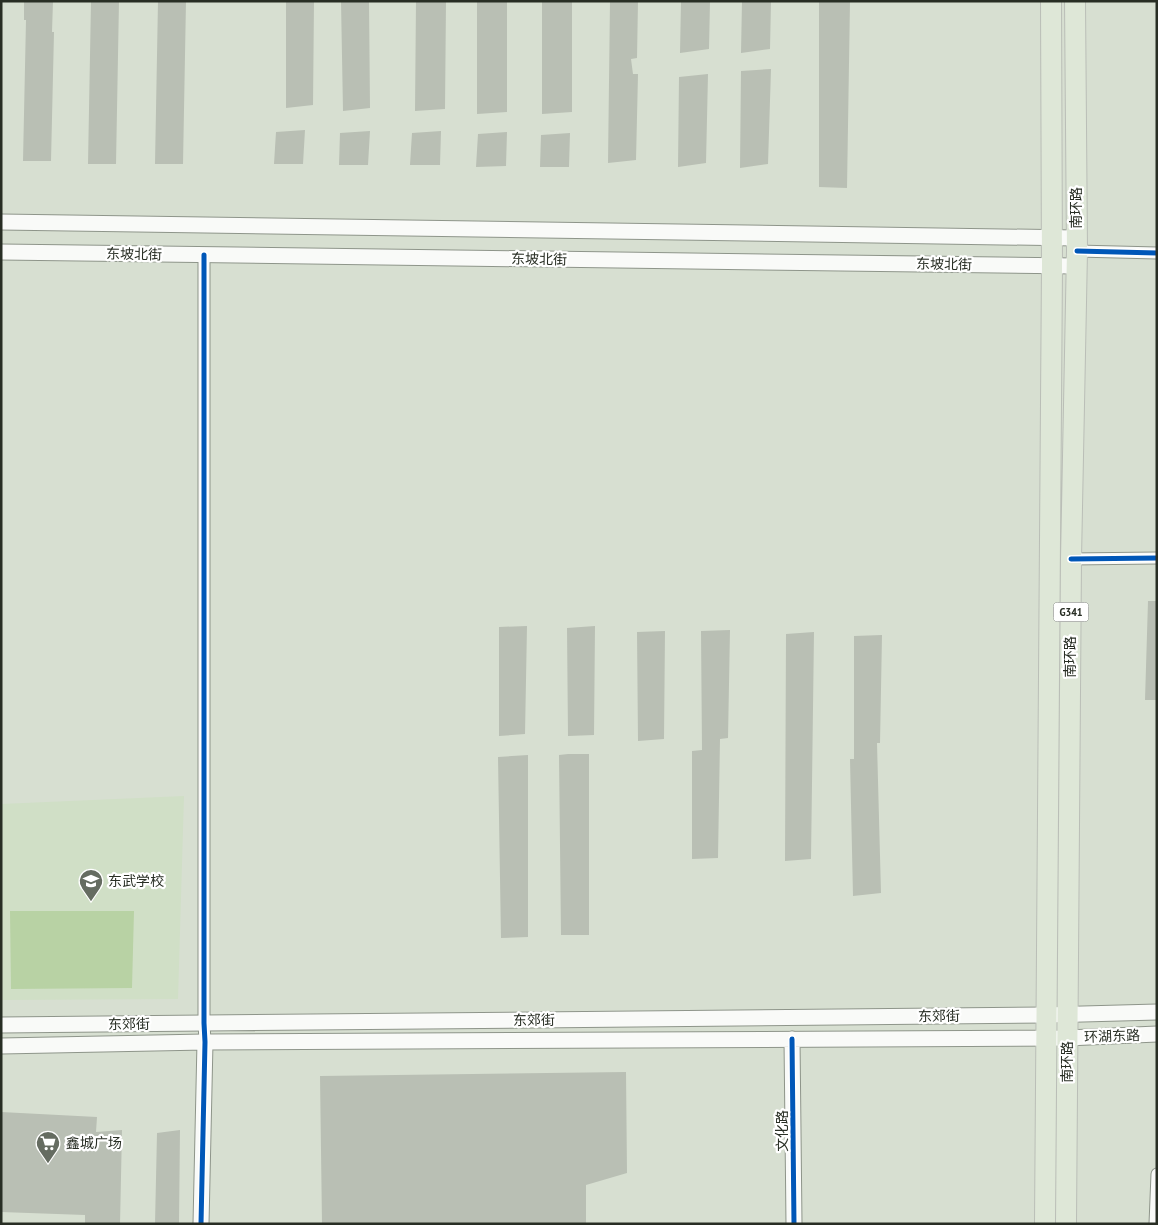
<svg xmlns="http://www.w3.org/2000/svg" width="1158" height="1225" font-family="'PT Sans Narrow','Noto Sans SC',sans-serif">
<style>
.built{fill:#d0dfc6}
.green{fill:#b8d2a4}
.building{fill:#b9bfb4}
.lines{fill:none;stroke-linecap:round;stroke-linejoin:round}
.street-casing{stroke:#8e958a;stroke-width:13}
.secondary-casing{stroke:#8e958a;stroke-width:17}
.highway-casing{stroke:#babeb7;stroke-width:22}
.street{stroke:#f9faf8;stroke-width:11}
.secondary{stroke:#f9faf8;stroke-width:15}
.highway{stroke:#dee7d7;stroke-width:20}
.cycleway-casing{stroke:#fff;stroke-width:8}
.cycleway{stroke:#0057b8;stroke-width:5}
.labels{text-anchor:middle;stroke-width:4.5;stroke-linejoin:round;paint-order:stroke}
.shield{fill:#fff;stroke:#686d66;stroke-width:1}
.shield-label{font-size:12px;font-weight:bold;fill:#282e24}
.street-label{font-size:14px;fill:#282e24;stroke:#fff}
.poi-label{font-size:14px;fill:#282e24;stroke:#fff;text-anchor:start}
</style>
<rect width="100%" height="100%" fill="#d7dfd1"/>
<path class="built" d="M184 796 178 999 1 1000V804Z"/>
<path class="green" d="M10 911H134L132 988 11 989Z"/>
<path class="building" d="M24 1H53L52 32H54L51 161H23L26 20H24Z
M91 1H119L116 164H88Z
M158 1H186L183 164H155Z
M286 1H314L313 105 286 108Z
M341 1H369L370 108 343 111Z
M416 1H446L445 109 415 111Z
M477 1H507V112L477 114Z
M542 1H572V112L542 114Z
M610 1H638L637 58 631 59 633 74H638L636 160 608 163Z
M681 1H710L709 49 680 53Z
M742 1H771L770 49 741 53Z
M819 1H850L847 188 819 187Z
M771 69 768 164 740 168 741 71Z
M708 74 706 163 678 167 679 77Z
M305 130 303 164H274L276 132Z
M370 131 368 165H339L340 133Z
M441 131 440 165H410L412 133Z
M507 132 506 166 476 167 478 134Z
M570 133 569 167H540L541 135Z
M1148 601H1157V700H1145Z
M527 626 525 734 499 736V627Z
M595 626 594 735 568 736 567 628Z
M730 630 728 738 720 739 718 858 692 859V751L702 750 701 631Z
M665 631 664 739 638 741 637 632Z
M814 632 811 859 785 861 786 634Z
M882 635 880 743H877L881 893 853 896 850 759H854V636Z
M568 754H589V935H561L559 755Z
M528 755V937L501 938 498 757Z
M626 1072 627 1173 586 1185V1224H322L320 1076Z
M1 1112 97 1117 96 1132 122 1130 120 1224H85V1215L1 1212Z
M180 1130 179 1224H155L157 1133Z"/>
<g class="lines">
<g class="street-casing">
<path id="street" d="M1077 251 1157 253
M204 255V1023L205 1042
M1071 559 1157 558
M1155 1224 1157 1174"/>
</g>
<g class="secondary-casing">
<path id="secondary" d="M1 222 1076 238
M1 252 1076 266
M1 1025 1046 1015 1157 1012
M792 1039 794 1224
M1 1046 205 1042 1067 1038 1157 1034
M201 1224 205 1042"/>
</g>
<g class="highway-casing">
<path id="highway" d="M1045 1224 1052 266 1051 1
M1066 1224 1071 559 1077 251 1075 1"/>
</g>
<use href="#street" class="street"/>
<use href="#secondary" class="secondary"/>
<use href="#highway" class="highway"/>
<g class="cycleway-casing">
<path id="cycleway" d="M1077 251 1157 253
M1071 559 1157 558
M792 1039 794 1224
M201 1224 205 1042 204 1023V255"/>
</g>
<use href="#cycleway" class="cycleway"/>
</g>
<defs>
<g id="school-pin" transform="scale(1.25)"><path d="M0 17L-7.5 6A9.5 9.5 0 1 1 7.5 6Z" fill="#656c61" stroke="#fff"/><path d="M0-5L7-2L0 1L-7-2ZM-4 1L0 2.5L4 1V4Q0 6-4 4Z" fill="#fff"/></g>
<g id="supermarket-pin" transform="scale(1.25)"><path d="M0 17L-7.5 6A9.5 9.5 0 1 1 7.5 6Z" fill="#656c61" stroke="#fff"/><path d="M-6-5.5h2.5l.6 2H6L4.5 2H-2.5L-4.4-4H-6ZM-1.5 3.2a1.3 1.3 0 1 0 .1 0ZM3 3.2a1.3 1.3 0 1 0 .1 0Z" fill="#fff"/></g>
</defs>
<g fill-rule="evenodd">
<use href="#school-pin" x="91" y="881"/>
<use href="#supermarket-pin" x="48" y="1143"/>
</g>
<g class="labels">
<rect class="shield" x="1053.5" y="602.5" width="35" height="19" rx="4"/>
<g class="shield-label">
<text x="1071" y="616">G341</text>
</g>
<g class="street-label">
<text transform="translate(1076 208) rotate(-90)" y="5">南环路</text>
<text transform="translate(134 254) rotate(1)" y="5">东坡北街</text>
<text transform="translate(539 259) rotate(1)" y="5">东坡北街</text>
<text transform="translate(944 264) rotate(1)" y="5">东坡北街</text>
<text transform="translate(1070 657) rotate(-90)" y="5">南环路</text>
<text transform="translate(939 1016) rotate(-1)" y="5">东郊街</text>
<text transform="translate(534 1020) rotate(-1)" y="5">东郊街</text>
<text transform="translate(129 1024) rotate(-1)" y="5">东郊街</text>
<text transform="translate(1112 1036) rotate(-2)" y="5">环湖东路</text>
<text transform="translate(1067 1062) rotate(-90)" y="5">南环路</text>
<text transform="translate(782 1131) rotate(-90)" y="5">文化路</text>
</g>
<g class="poi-label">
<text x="108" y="886">东武学校</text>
<text x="66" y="1148">鑫城广场</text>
</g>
</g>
<rect width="1158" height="1225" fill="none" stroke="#282e24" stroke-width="5"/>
</svg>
